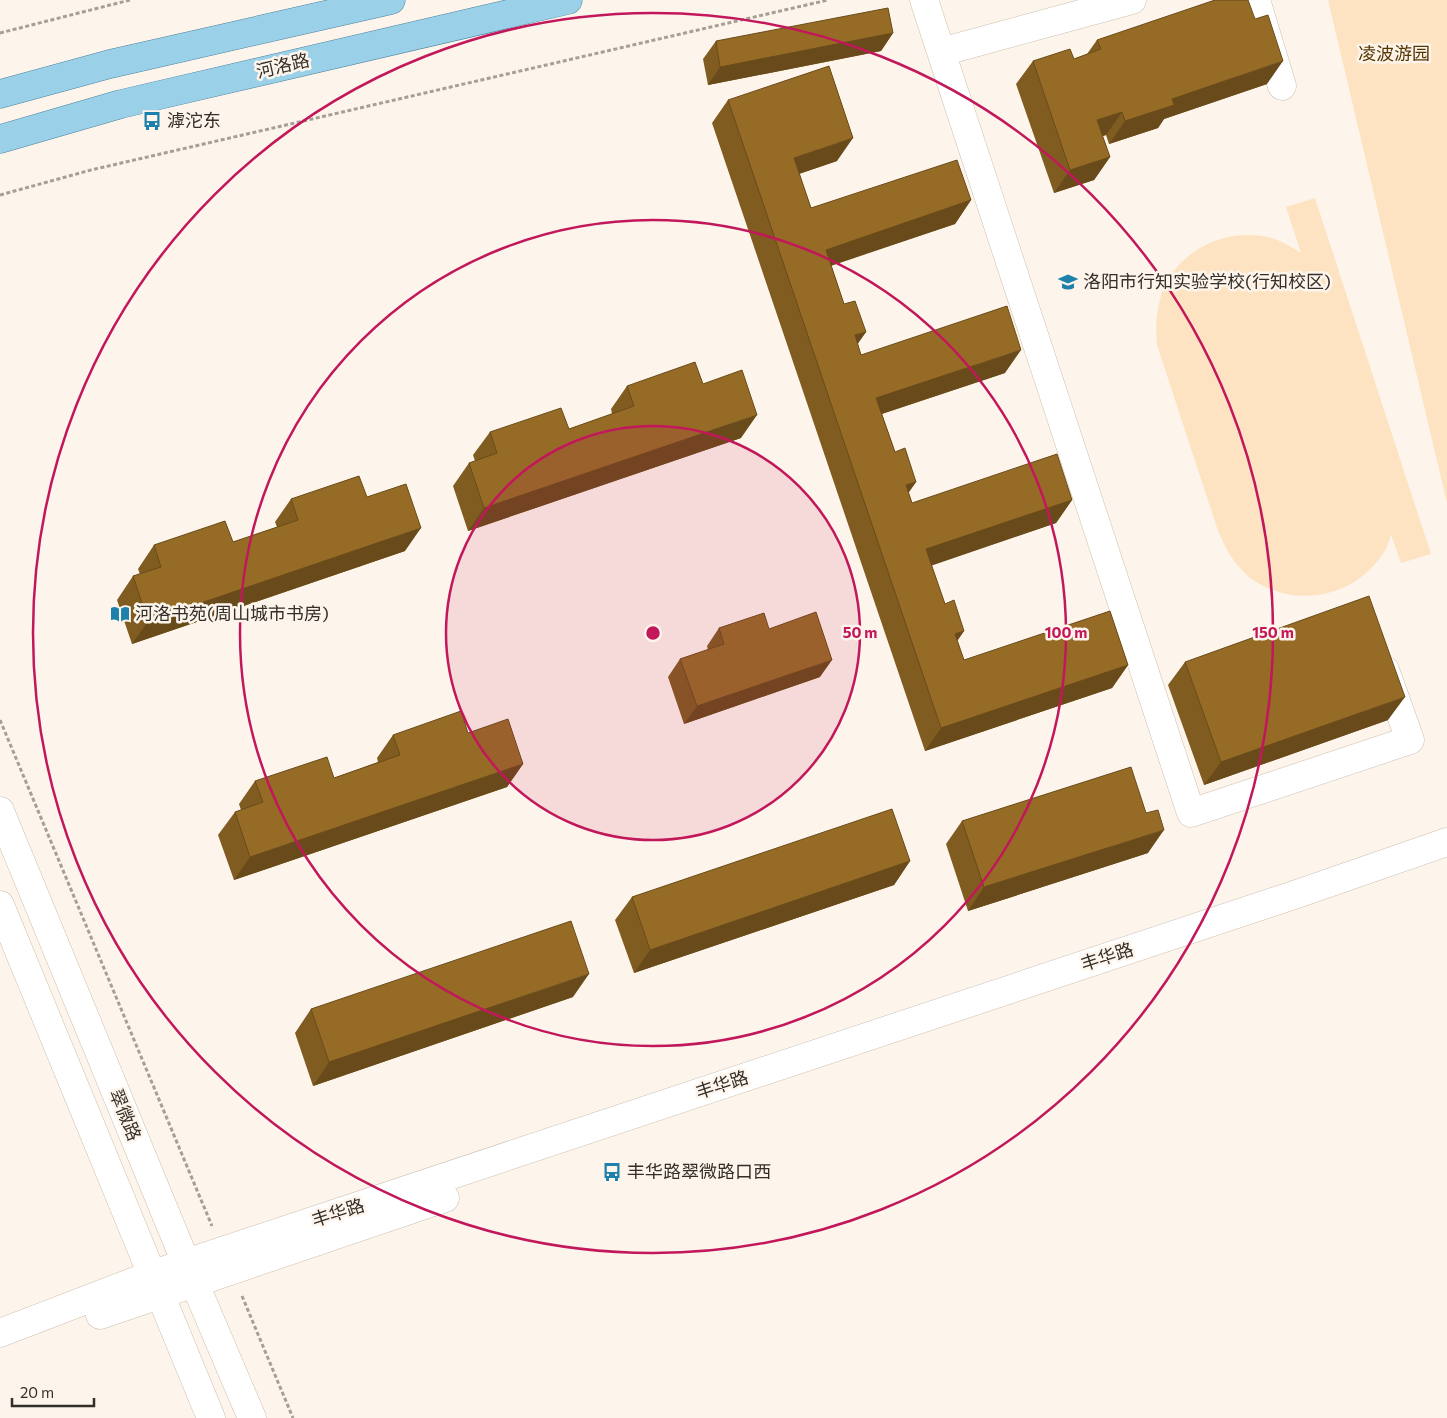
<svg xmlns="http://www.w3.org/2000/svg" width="1447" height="1418" font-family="Commissioner,'Noto Sans SC',sans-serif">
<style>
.green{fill:#fde3c1}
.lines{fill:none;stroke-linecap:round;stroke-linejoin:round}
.minor-casing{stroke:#ccbfaf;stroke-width:29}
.major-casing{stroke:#4c829c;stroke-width:29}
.path{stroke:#a69f97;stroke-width:3;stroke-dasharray:4 2.5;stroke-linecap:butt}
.minor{stroke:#fff;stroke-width:28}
.major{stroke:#9bd0e9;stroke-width:28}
.wall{fill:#815c21}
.shaded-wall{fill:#694b1b}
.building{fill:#966b26;stroke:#694b1b}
.ring{fill:none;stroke:#c2185b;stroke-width:2.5}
.labels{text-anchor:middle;stroke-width:5;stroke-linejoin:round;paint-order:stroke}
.park-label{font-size:18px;fill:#563700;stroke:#fdf5eb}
.street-label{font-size:18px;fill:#332e28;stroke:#fdf5eb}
.poi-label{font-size:18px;fill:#332e28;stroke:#fdf5eb;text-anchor:start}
.centre{fill:#c2185b;stroke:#fdf5eb;stroke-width:2.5}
.ring-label{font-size:15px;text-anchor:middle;font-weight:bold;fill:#c2185b;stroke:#fdf5eb;stroke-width:5;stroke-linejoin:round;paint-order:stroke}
</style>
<rect width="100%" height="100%" fill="#fdf5eb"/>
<path class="green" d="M1328 0H1447V503Z
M1315 198 1431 554 1401 563 1391 535C1389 540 1388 547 1384 552 1356 597 1297 609 1253 580 1249 578 1245 573 1242 570 1229 556 1226 548 1218 531L1157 345C1156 327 1155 319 1160 300 1161 296 1162 290 1164 286 1184 249 1222 230 1263 236 1276 238 1290 246 1301 253L1286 207Z"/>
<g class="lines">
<g class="minor-casing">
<path id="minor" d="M924 0 1191 813 1410 740 1385 670
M1256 0 1282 86
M941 52 1132 0
M0 811 186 1263 252 1418
M0 905 211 1418
M100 1315 445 1198
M0 1333 151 1275 186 1263 1294 895 1447 842"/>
</g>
<g class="major-casing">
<path id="major" d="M0 94 110 64 391 0
M0 139 121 104 568 0"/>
</g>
<path class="path" d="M0 33 130 0
M0 195 91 170 828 0
M0 720 212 1226
M242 1296 293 1418"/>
<use href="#minor" class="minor"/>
<use href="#major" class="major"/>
</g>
<path class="wall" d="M893 33 881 51 708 85 703 59 716 41Z
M1097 40 1267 84 1164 119 1158 128 1109 144 1106 135 1102 136 1110 157 1094 180 1054 193 1016 84 1033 61 1074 59 1087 54Z
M728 100 837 161 799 174 811 208 971 200 955 224 831 265 844 304 866 332 857 344 861 355 1005 373 882 414 895 452 916 482 908 493 912 503 1072 500 1056 523 931 565 945 604 964 631 957 641 964 660 1128 665 1112 688 925 751 712 123Z
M703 384 741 438 468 531 453 486 469 463 475 461 473 455 490 432 569 429 612 414 611 409 627 386Z
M367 497 405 551 132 644 117 600 133 576 140 574 138 569 154 545 233 542 277 527 275 522 291 499Z
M719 628 769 629 820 677 684 724 668 677 680 659 708 650 707 646Z
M1185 662 1388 720 1204 785 1168 685Z
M468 733 523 764 507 787 234 880 218 835 235 812 241 810 239 804 255 781 334 778 378 762 377 758 393 735Z
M962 821 1148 853 968 911 946 844Z
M910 861 894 885 634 973 615 920 632 897Z
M573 997 313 1086 295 1033 311 1009Z"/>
<path class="shaded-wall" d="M893 33 881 51 708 85 720 67Z
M1283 61 1267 84 1164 119 1158 128 1109 144 1125 121 1172 99Z
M1122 112 1106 135 1081 144 1097 120Z
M853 138 837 161 778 181 794 158Z
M1110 157 1094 180 1054 193 1070 170Z
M971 200 955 224 810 273 826 250Z
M866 332 850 355 855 335Z
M1021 350 1005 373 860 421 876 398Z
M757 415 741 438 468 531 484 508Z
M916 482 900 505 906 485Z
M1072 500 1056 523 910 573 926 549Z
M421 528 405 551 132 644 148 621Z
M964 631 948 654 955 634Z
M832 660 820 677 684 724 697 706Z
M1128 665 1112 688 925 751 941 728Z
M1405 697 1388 720 1204 785 1221 762Z
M523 764 507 787 234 880 250 857Z
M1164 830 1148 853 968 911 984 887Z
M910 861 894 885 634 973 650 950Z
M589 974 573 997 313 1086 329 1062Z"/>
<path class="building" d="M1215 0H1248L1255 19 1268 15 1283 61 1172 99 1174 105 1125 121 1122 112 1097 120 1110 157 1070 170 1033 61 1070 49 1074 59 1101 49 1097 40Z
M888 8 893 33 720 67 716 41Z
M829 66 853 138 794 158 811 208 957 160 971 200 826 250 844 304 855 301 866 332 855 335 861 355 1007 306 1021 350 876 398 895 452 905 448 916 482 906 485 912 503 1057 454 1072 500 926 549 945 604 954 600 964 631 955 634 964 660 1110 611 1128 665 941 728 728 100Z
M695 362 703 384 742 370 757 415 484 508 469 463 497 453 490 432 561 408 569 429 634 406 627 386Z
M359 476 367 497 406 484 421 528 148 621 133 576 161 567 154 545 225 521 233 542 298 520 291 499Z
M1369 596 1405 697 1221 762 1185 662Z
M816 612 832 660 697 706 680 659 724 644 719 628 764 613 769 629Z
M461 711 468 733 508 719 523 764 250 857 235 812 263 802 255 781 327 757 334 778 400 755 393 735Z
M1131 767 1146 813 1158 810 1164 830 984 887 962 821Z
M892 809 910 861 650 950 632 897Z
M571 921 589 974 329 1062 311 1009Z"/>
<circle cx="653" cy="633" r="207" fill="#c2185b" fill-opacity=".12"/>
<g class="ring">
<circle cx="653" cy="633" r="207"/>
<circle cx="653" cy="633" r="413"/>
<circle cx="653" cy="633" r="620"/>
</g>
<defs>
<g id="bus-bare" transform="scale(1.5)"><path d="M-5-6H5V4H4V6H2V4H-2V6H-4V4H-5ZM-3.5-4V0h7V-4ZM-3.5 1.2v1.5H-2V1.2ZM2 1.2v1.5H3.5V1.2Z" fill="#1d81ab" stroke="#fdf5eb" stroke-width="2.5" paint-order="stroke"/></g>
<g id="school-bare" transform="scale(1.5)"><path d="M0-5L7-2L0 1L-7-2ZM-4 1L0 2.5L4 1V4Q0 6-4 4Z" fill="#1d81ab" stroke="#fdf5eb" stroke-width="2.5" paint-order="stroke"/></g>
<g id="library-bare" transform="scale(1.5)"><path d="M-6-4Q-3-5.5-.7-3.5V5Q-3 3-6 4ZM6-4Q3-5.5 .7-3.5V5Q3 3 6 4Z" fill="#1d81ab" stroke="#fdf5eb" stroke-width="2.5" paint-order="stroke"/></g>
</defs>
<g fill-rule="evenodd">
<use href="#bus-bare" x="152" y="121"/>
<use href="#school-bare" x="1068" y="282"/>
<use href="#library-bare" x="120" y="614"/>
<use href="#bus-bare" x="612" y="1172"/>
</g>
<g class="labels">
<g class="park-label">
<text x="1394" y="60">凌波游园</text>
</g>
<g class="street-label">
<text transform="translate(283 66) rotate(-13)" y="6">河洛路</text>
<text transform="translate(1107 957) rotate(-18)" y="6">丰华路</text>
<text transform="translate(722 1085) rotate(-18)" y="6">丰华路</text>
<text transform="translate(125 1115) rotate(68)" y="6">翠微路</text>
<text transform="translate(338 1213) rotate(-18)" y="6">丰华路</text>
</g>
<g class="poi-label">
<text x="167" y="127">滹沱东</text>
<text x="1083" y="288">洛阳市行知实验学校(行知校区)</text>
<text x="135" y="620">河洛书苑(周山城市书房)</text>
<text x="627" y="1178">丰华路翠微路口西</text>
</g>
</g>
<circle cx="653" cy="633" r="8" class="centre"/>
<g class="ring-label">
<text x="860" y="638">50 m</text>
<text x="1066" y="638">100 m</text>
<text x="1273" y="638">150 m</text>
</g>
<path d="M12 1398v8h82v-8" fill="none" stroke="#332e28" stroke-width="2.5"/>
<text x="20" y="1398" font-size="15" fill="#332e28" stroke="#fdf5eb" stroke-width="4" paint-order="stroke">20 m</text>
</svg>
